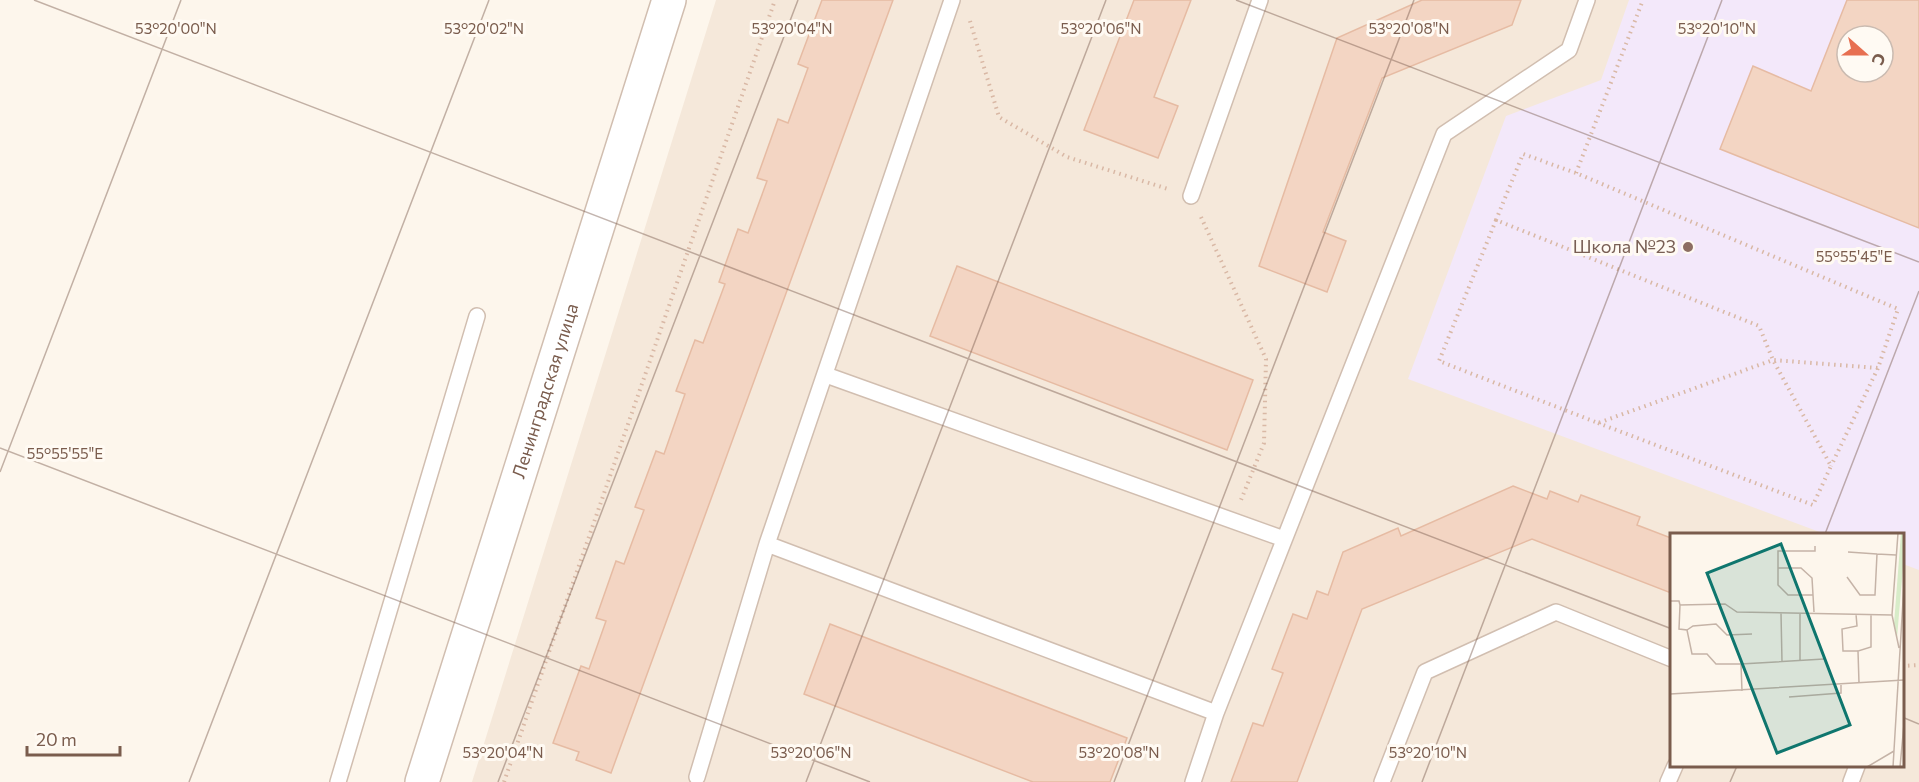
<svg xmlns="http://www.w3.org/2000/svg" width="1919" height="782" font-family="Commissioner,sans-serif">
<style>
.residential{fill:#f5e8da;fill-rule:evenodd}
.education{fill:#f3e8fa;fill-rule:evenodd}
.building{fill:#f3d5c3;stroke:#e6bba3;stroke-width:1.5;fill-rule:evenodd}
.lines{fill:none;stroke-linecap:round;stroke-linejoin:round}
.service-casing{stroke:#d1beb0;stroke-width:18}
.tertiary-casing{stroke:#d1beb0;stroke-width:36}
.path{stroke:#d9b8a5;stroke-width:4;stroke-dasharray:1.5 4.5;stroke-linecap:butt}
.service{stroke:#fff;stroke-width:15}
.tertiary{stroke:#fff;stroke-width:33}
.ticks{fill:none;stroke:#7a5c4d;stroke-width:1.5;stroke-opacity:0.45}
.education-dot{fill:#8d6e63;stroke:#fffaf3;stroke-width:2}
.labels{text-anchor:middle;stroke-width:6;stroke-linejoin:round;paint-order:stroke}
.education-label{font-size:18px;fill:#785e54;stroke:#fffaf3;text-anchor:end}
.street-label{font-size:18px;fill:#7a5c4d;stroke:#fffaf3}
.inset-road{fill:none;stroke:#c5b3a7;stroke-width:1.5}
.view{fill:#0f766e;fill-opacity:0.15;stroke:#0f766e;stroke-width:3}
.inset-edge{fill:none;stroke:#7a5c4d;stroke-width:3}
.ticks-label{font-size:15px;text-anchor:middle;fill:#7a5c4d;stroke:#fffaf3;stroke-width:6;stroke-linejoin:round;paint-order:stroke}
</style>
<rect width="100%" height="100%" fill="#fdf6ec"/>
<path class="residential" d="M716 0H1919V782H472ZM1847 36H1883V72H1847ZM1672 534H1902V766H1672Z"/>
<path class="education" d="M1629 0H1919V570L1903 564 1902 534H1825L1408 379 1506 116 1601 80ZM1847 36H1883V72H1847Z"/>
<path class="building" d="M822 0H893L611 773 576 760 579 752 553 743 581 666 589 669 606 621 596 618 616 561 624 564 644 510 635 507 656 451 664 454 685 394 676 391 695 340 703 343 725 284 719 282 738 229 748 233 767 181 757 178 778 119 788 123 808 68 798 64Z
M1134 0H1191L1154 97 1178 106 1158 158 1084 130Z
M1422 0H1521L1512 25 1382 78 1323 232 1346 241 1327 292 1259 266 1337 38Z
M1847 0H1919V228L1720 149 1753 66 1811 91ZM1847 36H1883V72H1847Z
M957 266 1253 380 1227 450 930 336Z
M1513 486 1547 499 1550 491 1578 502 1581 495 1640 517 1637 525 1671 538V593L1532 539 1362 609 1297 782H1231L1253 723 1263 726 1283 673 1272 669 1293 614 1307 619 1317 591 1328 595 1343 552 1398 528 1401 536Z
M830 624 1127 738 1110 782H1033L804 694Z"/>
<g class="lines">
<g class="service-casing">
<path id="service" d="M1191 196 1260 0
M826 375 1284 539
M767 544 1216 713
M697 777 767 544 952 0
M338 782 477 316
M1193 782 1216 713 1444 134 1569 50 1587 0
M1382 782 1425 672 1556 612 1672 659
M1668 782 1675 766
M1851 782 1857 766"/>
</g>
<g class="tertiary-casing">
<g id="tertiary">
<path id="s1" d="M422 782 669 0"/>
</g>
</g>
<path class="path" d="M970 21 999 117 1067 157 1168 189
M1576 173 1643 0
M1201 217 1266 359 1264 443 1241 500
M1496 220 1439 361 1593 421 1598 423 1773 360 1878 368
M1598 423 1813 505 1831 466 1773 360 1759 326 1496 220 1523 154 1576 173 1898 309 1878 368 1831 466
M1902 666 1919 665
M504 782 775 0"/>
<use href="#service" class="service"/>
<use href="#tertiary" class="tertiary"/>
</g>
<path class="ticks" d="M34 0 1672 629M1236 0 1919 262M0 448 870 782M0 472 181 0M1825 534 1919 291M1902 717 1919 724M189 782 489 0M498 782 798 0M806 782 1106 0M1114 782 1414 0M1422 782 1722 0M1730 782 1737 766"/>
<circle class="education-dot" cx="1688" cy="247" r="6"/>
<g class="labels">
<g class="education-label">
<text x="1676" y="253">Школа №23</text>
</g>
<g class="street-label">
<text dy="6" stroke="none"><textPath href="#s1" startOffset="410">Ленинградская улица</textPath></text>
</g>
</g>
<g transform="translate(1670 533)">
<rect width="234" height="234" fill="#fdf6ec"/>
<path d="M231 0H234V22L227 105 224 91Z" fill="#d8ecc9"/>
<path class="inset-road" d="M228 0 222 82 229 115M178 19 207 21M108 35V52L118 62H143M177 44 190 62H205L207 21 226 22M0 68H9L10 72 55 71 67 79 222 82M10 72 9 96 17 97 22 121H37L46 131H71M144 79 142 45 131 35H108V18H145V13M111 80 112 129M130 80V128M186 81 187 93 172 96 173 118H188M17 97 23 93 46 91 57 102 82 101M189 150 188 118 201 114V81M72 158 71 131 154 126M0 161 234 147M119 164 171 160V152M197 234 224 218M223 234 234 51M230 234 234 191"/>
<path class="view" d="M111 11 180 192 107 220 37 40Z"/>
<rect width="234" height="234" class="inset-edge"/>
</g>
<g class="ticks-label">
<text x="176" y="34">53°20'00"N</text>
<text x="484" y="34">53°20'02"N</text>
<text x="792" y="34">53°20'04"N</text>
<text x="1101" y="34">53°20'06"N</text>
<text x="1409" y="34">53°20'08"N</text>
<text x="1717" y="34">53°20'10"N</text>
<text x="1854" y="262">55°55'45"E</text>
<text x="65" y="459">55°55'55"E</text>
<text x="503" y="758">53°20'04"N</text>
<text x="811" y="758">53°20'06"N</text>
<text x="1119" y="758">53°20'08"N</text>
<text x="1428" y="758">53°20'10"N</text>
</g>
<g transform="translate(1865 54) rotate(111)"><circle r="28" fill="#fffaf3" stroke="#cabbb1" stroke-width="1.5"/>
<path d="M0-4.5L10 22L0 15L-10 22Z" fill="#e76f51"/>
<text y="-9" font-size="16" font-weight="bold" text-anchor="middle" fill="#7a5c4d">С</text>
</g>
<path d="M27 746v9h93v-9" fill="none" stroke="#7a5c4d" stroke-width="3"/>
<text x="36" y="746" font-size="18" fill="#7a5c4d" stroke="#fffaf3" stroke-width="4.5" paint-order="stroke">20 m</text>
</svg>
